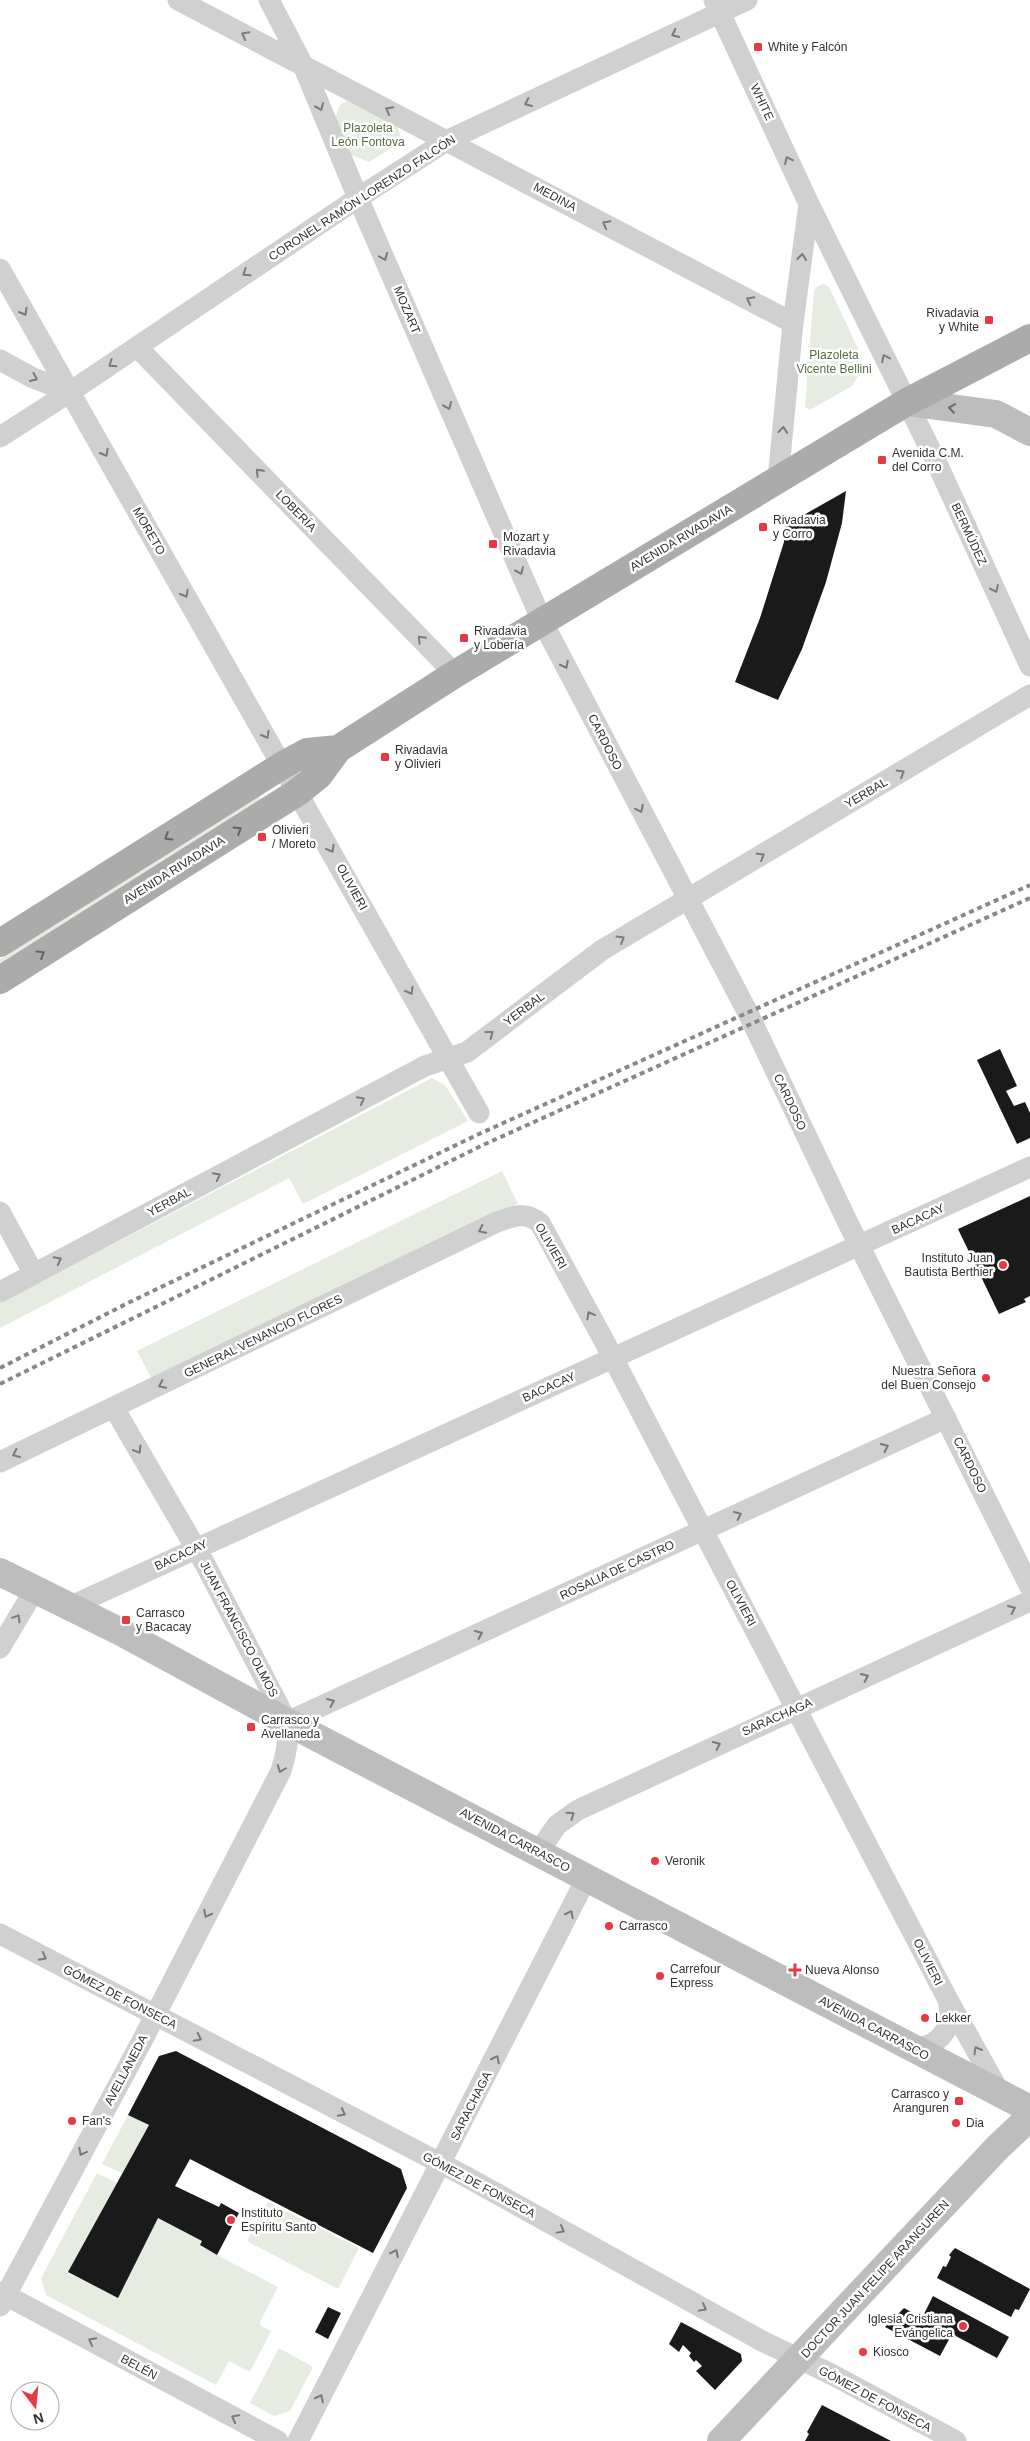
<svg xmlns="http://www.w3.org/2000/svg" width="1030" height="2441" font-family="Arial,sans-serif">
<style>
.green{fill:#e6ecdf}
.building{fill:#1a1a1a}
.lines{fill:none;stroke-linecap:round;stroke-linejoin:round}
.street{stroke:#d0d0d0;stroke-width:21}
.secondary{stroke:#bdbdbd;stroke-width:28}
.primary{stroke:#ababab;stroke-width:28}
.rail{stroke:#888;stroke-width:4;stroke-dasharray:5 4;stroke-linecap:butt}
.oneway{stroke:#7a7a7a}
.oneway2{stroke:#6a6a6a}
.oneway3{stroke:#636363}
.poi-dot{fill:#e63946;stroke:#fff;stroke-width:2}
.labels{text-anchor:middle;stroke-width:5;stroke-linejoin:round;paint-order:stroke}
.poi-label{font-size:12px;fill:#333;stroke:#fff;text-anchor:start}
.street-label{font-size:12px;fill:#333;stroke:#fff}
.park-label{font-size:12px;fill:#56703f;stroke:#fff}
</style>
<rect width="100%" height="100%" fill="#fff"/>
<path class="green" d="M347 101 397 125 400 135 398 144 369 162 351 155 335 118 340 105Z
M824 284 829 287 862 357 858 376 852 386 810 410 805 407 814 290 818 286Z
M259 796 261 800 0 965V959Z
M432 1078 445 1085 468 1121 303 1204 289 1178 0 1328V1303Z
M502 1171 518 1204 152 1379 137 1351Z
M128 2115 149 2125 122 2173 102 2164Z
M97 2173 117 2183 68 2273 118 2297 158 2218 202 2241 200 2246 278 2287 260 2322 261 2326 271 2331 250 2372 229 2361 216 2385 46 2295 41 2278Z
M268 2202 359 2248 338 2289 247 2241Z
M279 2348 313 2367 290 2411 274 2416 250 2403Z"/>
<path class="building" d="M846 491 842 523 826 582 802 649 778 700 735 682 760 618 784 542 786 525Z
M1000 1049 1017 1086 1006 1091 1014 1106 1025 1102 1030 1113V1138L1017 1144 977 1060Z
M1030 1196V1296L1024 1299 1026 1302 999 1314 958 1229Z
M176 2051 401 2169 407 2188 373 2253 190 2159 175 2186 219 2207 221 2203 239 2213 217 2255 200 2245 202 2241 158 2218 118 2298 68 2272 149 2125 128 2115 159 2056Z
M955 2248 1030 2289 1019 2310 1015 2309 1011 2317 937 2278 943 2266 946 2267 951 2257 949 2255Z
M933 2296 1009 2337 997 2358 952 2334 940 2356 885 2327 904 2308 922 2318Z
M328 2307 341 2313 328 2339 315 2332Z
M681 2322 741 2354 742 2361 715 2390 696 2371 702 2366 696 2360 694 2362 689 2356 691 2353 683 2345 679 2352 669 2344Z
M822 2405 891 2441H805L809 2434 807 2432Z"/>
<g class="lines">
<path class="street" d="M178 0 793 323
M269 0 303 65 358 198 542 621 748 1013 847 1221 1030 1587
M714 0 809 204 934 457 1030 666
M0 269 479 1113
M137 347 455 674
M0 360 33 378 70 392
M0 437 70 392 358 198 448 140 747 0
M778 479 793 323 809 204
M0 1212 34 1274
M0 1292 425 1066 467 1052 602 950 1030 695
M0 1462 497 1222C513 1216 526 1211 540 1223L602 1337 947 1998 1000 2093
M69 1607 1030 1167
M0 1648 35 1589
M287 1722 946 1418
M539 1851 557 1825 578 1810 1030 1601
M0 1934 463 2175 762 2341 831 2374 956 2441
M910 2047C939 2050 955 2027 948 2000
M0 2292 278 2441
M0 2306 143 2039 281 1771C288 1748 291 1732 281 1710L205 1564 114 1408
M298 2441 587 1877"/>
<path class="secondary" d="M907 402 996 414 1030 432
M0 1572 121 1632 270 1713 1030 2109
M721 2441 998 2147 1030 2117"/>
<path class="primary" d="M0 943 283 765 307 752 338 749
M0 980 298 792 319 775 338 749 455 674 907 402 1030 338"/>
<path class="rail" d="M0 1368 130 1302 479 1134 1030 885
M0 1384 483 1145 1030 898"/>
</g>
<defs><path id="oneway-chevron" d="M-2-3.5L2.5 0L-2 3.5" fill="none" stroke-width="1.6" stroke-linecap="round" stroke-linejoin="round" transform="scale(1.25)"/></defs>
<g class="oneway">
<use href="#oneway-chevron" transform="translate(675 34) rotate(155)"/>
<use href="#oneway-chevron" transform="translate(245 35) rotate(-152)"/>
<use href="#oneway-chevron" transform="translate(528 103) rotate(155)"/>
<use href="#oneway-chevron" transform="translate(320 107) rotate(67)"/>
<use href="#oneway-chevron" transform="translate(389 110) rotate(-152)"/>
<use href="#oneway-chevron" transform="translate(788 160) rotate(-115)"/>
<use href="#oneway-chevron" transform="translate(606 224) rotate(-152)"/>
<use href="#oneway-chevron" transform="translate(384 257) rotate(67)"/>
<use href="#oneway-chevron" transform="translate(802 257) rotate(-83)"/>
<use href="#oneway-chevron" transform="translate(246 273) rotate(146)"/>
<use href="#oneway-chevron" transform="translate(750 300) rotate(-152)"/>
<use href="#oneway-chevron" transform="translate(24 312) rotate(60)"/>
<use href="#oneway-chevron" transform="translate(885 358) rotate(-116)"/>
<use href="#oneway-chevron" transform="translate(112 364) rotate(146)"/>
<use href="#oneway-chevron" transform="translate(34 378) rotate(24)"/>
<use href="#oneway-chevron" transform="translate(448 406) rotate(67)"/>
<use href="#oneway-chevron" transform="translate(783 430) rotate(-85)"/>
<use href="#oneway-chevron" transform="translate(105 453) rotate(60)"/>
<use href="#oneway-chevron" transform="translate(259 472) rotate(-134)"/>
<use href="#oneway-chevron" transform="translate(520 571) rotate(66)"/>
<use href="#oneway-chevron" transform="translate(995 589) rotate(65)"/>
<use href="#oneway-chevron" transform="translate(185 594) rotate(60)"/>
<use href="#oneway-chevron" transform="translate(421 639) rotate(-134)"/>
<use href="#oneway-chevron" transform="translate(565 665) rotate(63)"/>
<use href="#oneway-chevron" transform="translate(266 735) rotate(60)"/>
<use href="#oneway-chevron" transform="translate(901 773) rotate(-31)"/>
<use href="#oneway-chevron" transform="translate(640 809) rotate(63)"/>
<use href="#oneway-chevron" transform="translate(331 849) rotate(61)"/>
<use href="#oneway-chevron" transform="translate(761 856) rotate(-31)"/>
<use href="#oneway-chevron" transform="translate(621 939) rotate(-31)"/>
<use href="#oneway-chevron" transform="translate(410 991) rotate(61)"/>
<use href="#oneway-chevron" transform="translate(490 1034) rotate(-37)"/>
<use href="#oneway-chevron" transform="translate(361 1100) rotate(-28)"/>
<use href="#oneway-chevron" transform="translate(217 1176) rotate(-28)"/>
<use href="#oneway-chevron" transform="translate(482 1230) rotate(154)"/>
<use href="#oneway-chevron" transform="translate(58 1260) rotate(-28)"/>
<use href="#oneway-chevron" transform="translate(590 1315) rotate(-119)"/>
<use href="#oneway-chevron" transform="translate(162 1385) rotate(154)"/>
<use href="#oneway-chevron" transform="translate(885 1447) rotate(-25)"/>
<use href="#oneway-chevron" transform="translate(138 1450) rotate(59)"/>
<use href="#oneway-chevron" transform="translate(16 1454) rotate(155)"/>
<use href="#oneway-chevron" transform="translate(738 1515) rotate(-25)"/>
<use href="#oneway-chevron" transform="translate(1012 1609) rotate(-25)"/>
<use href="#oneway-chevron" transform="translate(17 1618) rotate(-59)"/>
<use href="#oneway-chevron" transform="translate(479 1634) rotate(-25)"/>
<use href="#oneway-chevron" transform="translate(865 1677) rotate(-25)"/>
<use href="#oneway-chevron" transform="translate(331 1702) rotate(-25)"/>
<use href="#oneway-chevron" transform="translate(717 1745) rotate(-25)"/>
<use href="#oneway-chevron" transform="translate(281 1769) rotate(111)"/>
<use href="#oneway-chevron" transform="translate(571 1815) rotate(-35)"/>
<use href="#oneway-chevron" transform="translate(207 1914) rotate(117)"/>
<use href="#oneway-chevron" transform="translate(570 1914) rotate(-63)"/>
<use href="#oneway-chevron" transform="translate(43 1957) rotate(28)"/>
<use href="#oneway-chevron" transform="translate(198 2038) rotate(27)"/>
<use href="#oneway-chevron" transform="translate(977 2050) rotate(-120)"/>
<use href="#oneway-chevron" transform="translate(496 2059) rotate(-63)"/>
<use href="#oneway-chevron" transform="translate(342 2113) rotate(27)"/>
<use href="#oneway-chevron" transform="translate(82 2152) rotate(118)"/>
<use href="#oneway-chevron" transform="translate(561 2230) rotate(29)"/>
<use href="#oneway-chevron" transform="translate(395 2253) rotate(-63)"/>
<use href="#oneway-chevron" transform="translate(703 2308) rotate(29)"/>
<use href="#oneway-chevron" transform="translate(92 2341) rotate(-152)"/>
<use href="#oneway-chevron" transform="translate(320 2398) rotate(-63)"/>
<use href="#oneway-chevron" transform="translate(235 2418) rotate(-152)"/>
</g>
<use class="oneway2" href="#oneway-chevron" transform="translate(952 408) rotate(-172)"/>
<g class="oneway3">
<use href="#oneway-chevron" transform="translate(238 830) rotate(-32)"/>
<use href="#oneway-chevron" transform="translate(168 837) rotate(148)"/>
<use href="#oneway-chevron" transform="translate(41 954) rotate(-32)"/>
</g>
<g class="poi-dot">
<rect x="753" y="42" width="10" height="10" rx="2.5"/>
<rect x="984" y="315" width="10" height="10" rx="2.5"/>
<rect x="877" y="455" width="10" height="10" rx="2.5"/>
<rect x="758" y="522" width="10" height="10" rx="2.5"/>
<rect x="488" y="539" width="10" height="10" rx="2.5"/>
<rect x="459" y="633" width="10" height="10" rx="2.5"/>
<rect x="380" y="752" width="10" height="10" rx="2.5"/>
<rect x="257" y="832" width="10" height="10" rx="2.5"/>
<circle cx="1003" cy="1265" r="5"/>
<circle cx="986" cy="1378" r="5"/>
<rect x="121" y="1615" width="10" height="10" rx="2.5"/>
<rect x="246" y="1722" width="10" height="10" rx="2.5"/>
<circle cx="655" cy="1861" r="5"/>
<circle cx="609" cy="1926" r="5"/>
<path d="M792.5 1962.5h5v5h5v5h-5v5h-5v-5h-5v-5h5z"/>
<circle cx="660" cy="1976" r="5"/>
<circle cx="925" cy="2018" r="5"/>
<rect x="954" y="2096" width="10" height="10" rx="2.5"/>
<circle cx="72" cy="2121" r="5"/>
<circle cx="956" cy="2123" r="5"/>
<circle cx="231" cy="2220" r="5"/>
<circle cx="963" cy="2326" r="5"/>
<circle cx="863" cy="2352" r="5"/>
</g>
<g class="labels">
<g class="poi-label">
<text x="768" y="51">White y Falcón</text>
<text x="979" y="317" text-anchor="end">Rivadavia<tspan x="979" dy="14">y White</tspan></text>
<text x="892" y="457">Avenida C.M.<tspan x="892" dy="14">del Corro</tspan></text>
<text x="773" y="524">Rivadavia<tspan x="773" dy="14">y Corro</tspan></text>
<text x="503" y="541">Mozart y<tspan x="503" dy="14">Rivadavia</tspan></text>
<text x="474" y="635">Rivadavia<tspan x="474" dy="14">y Lobería</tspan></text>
<text x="395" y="754">Rivadavia<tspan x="395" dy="14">y Olivieri</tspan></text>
<text x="272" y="834">Olivieri<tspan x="272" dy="14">/ Moreto</tspan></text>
<text x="993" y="1262" text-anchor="end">Instituto Juan<tspan x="993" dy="14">Bautista Berthier</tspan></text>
<text x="976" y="1375" text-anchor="end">Nuestra Señora<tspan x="976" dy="14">del Buen Consejo</tspan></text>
<text x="136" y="1617">Carrasco<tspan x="136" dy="14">y Bacacay</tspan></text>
<text x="261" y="1724">Carrasco y<tspan x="261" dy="14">Avellaneda</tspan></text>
<text x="665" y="1865">Veronik</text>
<text x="619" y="1930">Carrasco</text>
<text x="670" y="1973">Carrefour<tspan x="670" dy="14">Express</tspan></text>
<text x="805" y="1974">Nueva Alonso</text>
<text x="935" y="2022">Lekker</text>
<text x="949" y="2098" text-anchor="end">Carrasco y<tspan x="949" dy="14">Aranguren</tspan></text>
<text x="82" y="2125">Fan's</text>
<text x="966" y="2127">Dia</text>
<text x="241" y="2217">Instituto<tspan x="241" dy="14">Espíritu Santo</tspan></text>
<text x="953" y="2323" text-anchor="end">Iglesia Cristiana<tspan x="953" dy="14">Evángelica</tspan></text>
<text x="873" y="2356">Kiosco</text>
</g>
<g class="street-label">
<text transform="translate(762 102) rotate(65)" y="4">WHITE</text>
<text transform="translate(555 197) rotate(28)" y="4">MEDINA</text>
<text transform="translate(362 198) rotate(-33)" y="4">CORONEL RAMÓN LORENZO FALCÓN</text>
<text transform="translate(407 310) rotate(67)" y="4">MOZART</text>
<text transform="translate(296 511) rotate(46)" y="4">LOBERÍA</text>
<text transform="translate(149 531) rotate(60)" y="4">MORETO</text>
<text transform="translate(969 534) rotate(65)" y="4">BERMÚDEZ</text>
<text transform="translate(681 538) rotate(-31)" y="4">AVENIDA RIVADAVIA</text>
<text transform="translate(605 742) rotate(63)" y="4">CARDOSO</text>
<text transform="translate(866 793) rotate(-31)" y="4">YERBAL</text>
<text transform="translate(174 870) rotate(-32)" y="4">AVENIDA RIVADAVIA</text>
<text transform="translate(352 887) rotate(61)" y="4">OLIVIERI</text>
<text transform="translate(524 1009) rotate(-37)" y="4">YERBAL</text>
<text transform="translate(790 1102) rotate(65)" y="4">CARDOSO</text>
<text transform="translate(169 1202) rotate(-28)" y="4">YERBAL</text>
<text transform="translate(918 1219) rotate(-25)" y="4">BACACAY</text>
<text transform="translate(551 1246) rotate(60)" y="4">OLIVIERI</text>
<text transform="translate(263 1336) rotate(-26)" y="4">GENERAL VENANCIO FLORES</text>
<text transform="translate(549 1387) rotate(-24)" y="4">BACACAY</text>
<text transform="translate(970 1465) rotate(64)" y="4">CARDOSO</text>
<text transform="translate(181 1555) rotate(-25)" y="4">BACACAY</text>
<text transform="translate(617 1570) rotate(-25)" y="4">ROSALIA DE CASTRO</text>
<text transform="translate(741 1603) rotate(62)" y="4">OLIVIERI</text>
<text transform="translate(239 1629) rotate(62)" y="4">JUAN FRANCISCO OLMOS</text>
<text transform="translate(777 1717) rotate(-24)" y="4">SARACHAGA</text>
<text transform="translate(515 1840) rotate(28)" y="4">AVENIDA CARRASCO</text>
<text transform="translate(928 1962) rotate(63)" y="4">OLIVIERI</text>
<text transform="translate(120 1997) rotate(27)" y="4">GÓMEZ DE FONSECA</text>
<text transform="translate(874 2028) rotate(28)" y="4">AVENIDA CARRASCO</text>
<text transform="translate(126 2070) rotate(-62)" y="4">AVELLANEDA</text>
<text transform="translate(471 2106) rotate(-63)" y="4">SARACHAGA</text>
<text transform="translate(479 2185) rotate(28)" y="4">GÓMEZ DE FONSECA</text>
<text transform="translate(875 2279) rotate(-47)" y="4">DOCTOR JUAN FELIPE ARANGUREN</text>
<text transform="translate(139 2367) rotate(28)" y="4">BELÉN</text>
<text transform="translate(875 2399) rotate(28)" y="4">GÓMEZ DE FONSECA</text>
</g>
<g class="park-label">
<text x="368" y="132">Plazoleta<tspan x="368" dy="14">León Fontova</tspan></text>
<text x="834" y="359">Plazoleta<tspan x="834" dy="14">Vicente Bellini</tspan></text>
</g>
</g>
<g transform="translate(35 2406) rotate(164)"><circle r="24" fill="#ffffff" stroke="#adadad"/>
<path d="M0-4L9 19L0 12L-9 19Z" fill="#e63946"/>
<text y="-8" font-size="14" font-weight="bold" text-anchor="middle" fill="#333333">N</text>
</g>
</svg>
